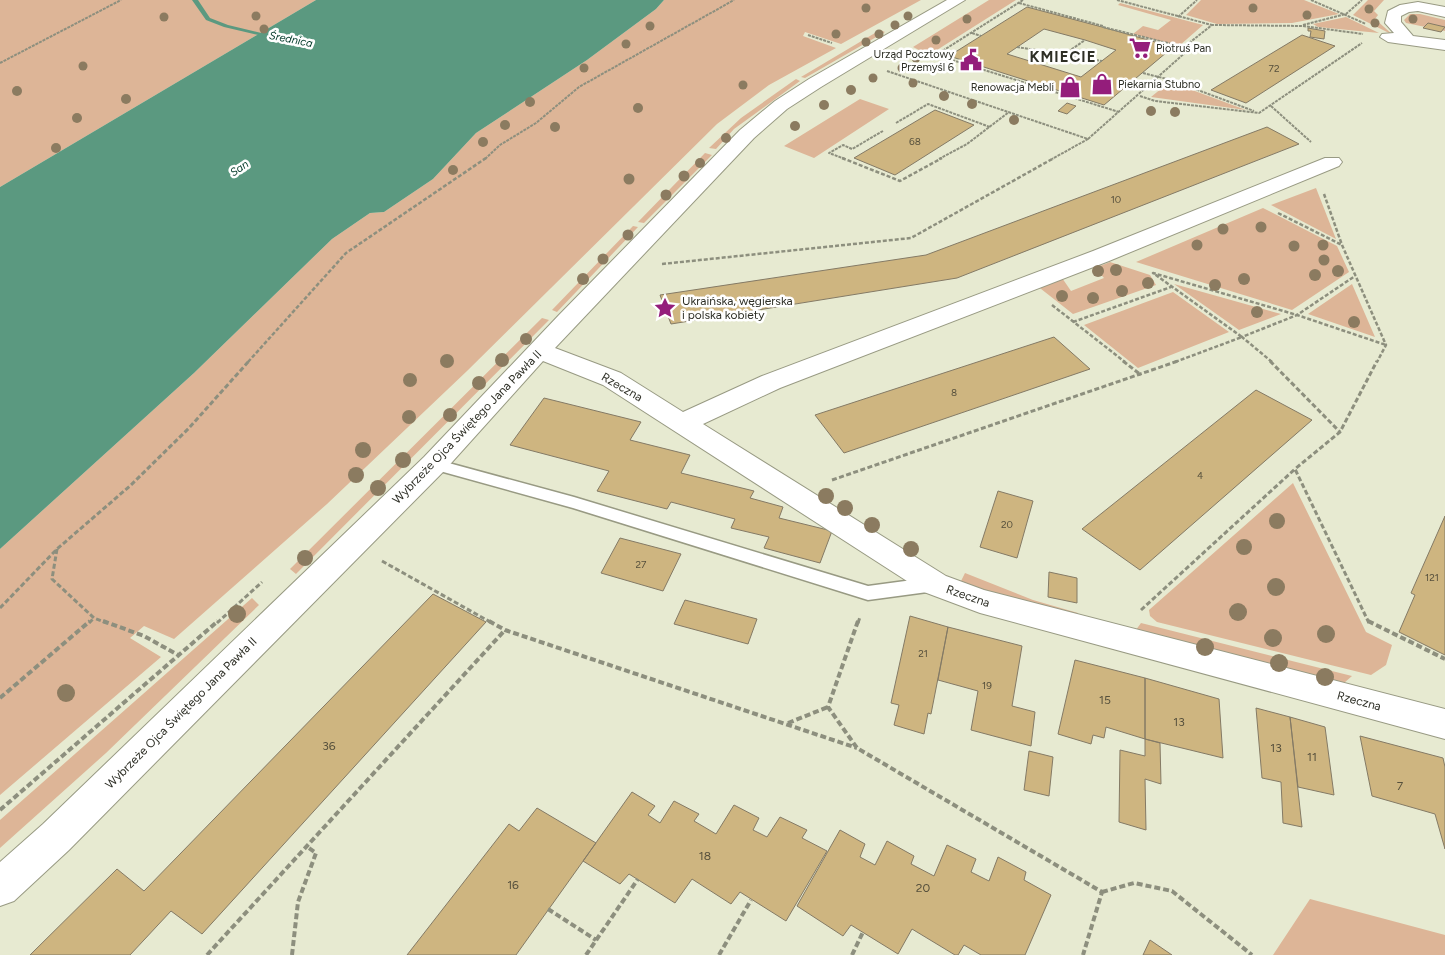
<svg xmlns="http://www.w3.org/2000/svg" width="1445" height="955" font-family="Figtree,sans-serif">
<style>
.green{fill:#ddb597}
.water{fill:#5b9980}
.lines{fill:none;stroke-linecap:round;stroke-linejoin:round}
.stream{fill:#5b9980;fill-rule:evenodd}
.building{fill:#ceb580;stroke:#847a65;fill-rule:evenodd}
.lane-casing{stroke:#989a83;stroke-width:3}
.street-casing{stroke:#989a83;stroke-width:2}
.path-far3{stroke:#8d8f7e;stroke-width:2;stroke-dasharray:3 1;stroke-linecap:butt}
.path-far2{stroke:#8d8f7e;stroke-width:2.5;stroke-dasharray:4 2;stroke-linecap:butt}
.path-far1{stroke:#8d8f7e;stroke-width:3;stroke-dasharray:5 2.5;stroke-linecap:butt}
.path{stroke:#8d8f7e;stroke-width:4;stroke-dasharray:6 3;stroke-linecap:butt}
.lane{fill:#fff;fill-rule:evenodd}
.street{fill:#fff;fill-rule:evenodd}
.tree{fill:#8b7b60}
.labels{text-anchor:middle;stroke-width:5;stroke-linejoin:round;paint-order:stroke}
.number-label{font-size:10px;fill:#56503c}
.far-water-label{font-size:11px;font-style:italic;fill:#003928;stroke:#fff}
.far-poi-label{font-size:11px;fill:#2e2f26;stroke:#fff;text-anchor:start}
.poi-label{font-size:12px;fill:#2e2f26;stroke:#fff;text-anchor:start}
.street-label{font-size:12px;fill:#2e2f26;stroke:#fff}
.near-number-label{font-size:12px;fill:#56503c}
.far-district-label{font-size:15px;font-weight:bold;letter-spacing:1px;fill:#2e2f26;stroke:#fff}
</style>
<rect width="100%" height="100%" fill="#e7ead1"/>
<path class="green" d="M0 0H316L0 187Z
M664 0H921L841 44 805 32 803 36 836 48 769 85 717 124 467 371 327 504 174 639 144 626 130 638 161 657 0 795V549L194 373 332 239 370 213 384 212 433 179 476 133 587 60 656 9Z
M989 0H1016L929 55 913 47Z
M1201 0H1304L1339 14 1292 23 1217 24 1186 15Z
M1368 0H1384L1374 11 1378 15 1375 19 1393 35 1353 15Z
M1120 3 1203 25 1179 46 1133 34 1143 26 1158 30 1171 20 1118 5Z
M1410 14H1420L1445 20V31L1406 23 1404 20Z
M1346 17 1379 33 1318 27 1313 24Z
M880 30 885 32 805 78 801 77Z
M796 79 800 81 734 129 716 149 709 148 741 118Z
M1168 83 1176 84 1246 110 1151 97Z
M860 99 889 109 814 158 784 146Z
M705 153 712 155 644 223 638 222Z
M1316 188 1336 239 1271 205Z
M1263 208 1337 246 1349 272 1292 310 1136 262Z
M633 226 638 227 557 312 552 310Z
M1110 262 1150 275 1156 285 1073 314 1036 285 1060 275 1071 291 1104 278 1095 268Z
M1174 284 1281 314 1239 330Z
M1352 284 1375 337 1308 314Z
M1173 292 1229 332 1138 368 1084 325Z
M542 318 549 320 296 574 290 569Z
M1293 483 1366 632 1392 645 1386 665 1371 675 1157 622 1150 616 1149 610Z
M965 573 1033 600 1078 613 1073 621 958 587Z
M252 598 259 605 106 753 0 848V820Z
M1141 623 1352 676 1344 683 1133 634Z
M1310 899 1445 935V955H1273Z"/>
<path class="water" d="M316 0H664L656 9 587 60 476 133 433 179 384 212 370 213 332 239 194 373 0 549V187Z"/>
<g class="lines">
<path class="stream" d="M192 0H198L210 18 228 25 274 36 271 38 224 27 206 20Z"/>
</g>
<path class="building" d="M1027 7 1102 27 1173 47 1104 105 949 56ZM1044 29 1085 40 1116 50 1081 77 1007 54Z
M1428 23 1445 27 1441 32 1423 28Z
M1308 28 1325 31 1324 39 1310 37 1311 31H1308Z
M1302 35 1335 46 1246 103 1211 90Z
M1067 103 1076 106 1067 114 1058 111Z
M935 110 974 125 895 175 854 158Z
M1267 127 1299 144 957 278 671 324 660 295 926 255Z
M1054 337 1090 369 844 453 815 415Z
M1256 390 1312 420 1140 570 1082 529Z
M544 398 641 422 630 440 690 455 681 473 754 491 750 498 783 507 779 518 832 531 820 563 764 548 769 537 731 528 735 519 671 502 667 509 597 491 609 471 510 445Z
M998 491 1033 501 1017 558 980 547Z
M1445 516V655L1399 632 1415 595 1411 593Z
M620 538 681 554 663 591 601 573Z
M1049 572 1077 578V603L1048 597Z
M433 594 486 622 202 934 171 911 130 955H30L117 869 144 891Z
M685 600 757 619 748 644 674 624Z
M910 616 948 627 931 714 928 713 924 734 894 725 899 705 891 703Z
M948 627 1022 646 1012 706 1035 712 1031 746 971 730 978 691 938 680Z
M1075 660 1145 678V739L1106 727 1104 738 1093 735 1091 744 1058 734Z
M1145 678 1219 699 1223 758 1145 739Z
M1256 708 1290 717 1302 827 1283 823 1281 782 1262 778Z
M1290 717 1325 727 1334 795 1298 787Z
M1360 736 1443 758 1445 767V849L1435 814 1372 796Z
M1145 739 1160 743 1161 784 1145 779 1146 830 1119 822 1120 750 1145 756Z
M1029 751 1053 757 1049 796 1024 790Z
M632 792 655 806 648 815 660 823 674 801 699 814 694 821 716 834 734 805 759 818 753 830 767 837 780 817 807 830 802 838 827 851 786 921 740 892 731 904 692 879 675 903 629 874 620 884 583 861Z
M537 808 596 843 516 955H407L509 824 519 831Z
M840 830 865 844 860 857 875 865 887 841 914 856 911 864 934 876 947 845 976 859 971 872 989 881 998 857 1026 872 1024 880 1051 895 1025 955H981L964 945 958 955H955L912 929 898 954 851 925 843 936 797 906Z
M1150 940 1172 955H1143Z"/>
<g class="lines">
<g class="lane-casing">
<path id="lane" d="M434 459 574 497 868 586 935 577 941 579 943 584 941 589 935 591 868 600 573 508 429 468 427 464 429 460Z"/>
</g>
<g class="street-casing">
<path id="street" d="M947 0H965L821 87 787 109 754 138 555 348 621 373 683 412 762 376 1093 251 1325 158H1339L1342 162 1339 166 1109 261 780 388 703 424 946 576 984 590 1445 709V739L980 613 924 592 603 385 543 361 444 471 69 850 14 901 0 906V862L43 824 424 457 559 315 740 130 775 101 809 79Z
M1418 2 1445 7V17L1418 11 1409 12 1401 16V22L1413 36 1445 40V50L1388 42 1380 37 1382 34 1394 33 1385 23 1388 11 1400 5Z"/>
</g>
<path class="path-far3" d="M1023 0 936 55 1119 112
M1117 0 1212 25
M1311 0 1366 24
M1019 3 1103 26
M1178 17 1197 0
M1303 25 1346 14 1362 0
M1103 27 1184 47
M972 33 981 36
M808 35 832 43
M1017 47 1102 61
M917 53 931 57 936 55
M1065 54 1085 40
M0 63 121 0
M887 71 1088 139 1052 159
M1143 73 1171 80 1254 111
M1140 96 1155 101 1259 113 1362 43
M1271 106 1311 142
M896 123 928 104 990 127
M1088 139 1187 51 1184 47 1212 25 1303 26 1363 34
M485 159 500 145 536 123 579 87 734 0
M845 159 829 153 843 145 852 149 883 131
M939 159 967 144 1009 112"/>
<path class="path-far2" d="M842 158 900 181 942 158
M1324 194 1342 245 1386 345 1377 362
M1278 213 1342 245
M662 264 911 238 1054 158
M1052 305 1125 362
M1073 322 1171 287
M248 362 346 253 486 158
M1175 362 1242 337 1153 273 1297 315 1386 345
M1272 362 1242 337 1297 315 1355 276"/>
<path class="path-far1" d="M1123 361 1141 375
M1270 361 1340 432
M832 480 1178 361
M57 549 52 579 94 618 107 623
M382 561 492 623
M0 608 57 549 131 485 189 428 249 361
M1141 610 1295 469
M89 623 94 618
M217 623 262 582
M858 623 860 617
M1369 623 1295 469 1340 432 1377 361"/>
<path class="path" d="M103 621 144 636 180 656
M489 621 505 630 857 748
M858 621 828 707 857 748 1102 892 1083 955
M1368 621 1445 659
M0 698 90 621
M788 723 828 707
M0 810 218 621
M1102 892 1134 883 1172 891 1252 955
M548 909 596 940
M207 955 505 630
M292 955 298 902 316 853 306 846
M586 955 638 879
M719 955 751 900
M852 955 863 932"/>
<use href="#lane" class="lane"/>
<use href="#street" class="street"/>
</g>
<g class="tree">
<circle cx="866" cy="8" r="4.5"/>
<circle cx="1253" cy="8" r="4.5"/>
<circle cx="1369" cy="9" r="4.5"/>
<circle cx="1307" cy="15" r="4.5"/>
<circle cx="256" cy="16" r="4.5"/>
<circle cx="908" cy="16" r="4.5"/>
<circle cx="164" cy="17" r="4.5"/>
<circle cx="967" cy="19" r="4.5"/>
<circle cx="1413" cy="19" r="4.5"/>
<circle cx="1375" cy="23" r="4.5"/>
<circle cx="895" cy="25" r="4.5"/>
<circle cx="650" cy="26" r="4.5"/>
<circle cx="264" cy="29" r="4.5"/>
<circle cx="836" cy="34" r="4.5"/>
<circle cx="879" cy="34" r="4.5"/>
<circle cx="936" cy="40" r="4.5"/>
<circle cx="866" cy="42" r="4.5"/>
<circle cx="626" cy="44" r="4.5"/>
<circle cx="916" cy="58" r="4.5"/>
<circle cx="83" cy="66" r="4.5"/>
<circle cx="584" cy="68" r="4.5"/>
<circle cx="902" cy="68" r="4.5"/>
<circle cx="873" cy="78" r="4.5"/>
<circle cx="913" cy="83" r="4.5"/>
<circle cx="743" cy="85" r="4.5"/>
<circle cx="851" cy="90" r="5"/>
<circle cx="17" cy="91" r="5"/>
<circle cx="944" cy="96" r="5"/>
<circle cx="126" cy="99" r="5"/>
<circle cx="530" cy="102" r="5"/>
<circle cx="972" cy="104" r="5"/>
<circle cx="824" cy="105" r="5"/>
<circle cx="638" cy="108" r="5"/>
<circle cx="1151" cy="111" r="5"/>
<circle cx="1175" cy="112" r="5"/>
<circle cx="77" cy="118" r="5"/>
<circle cx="1014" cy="120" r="5"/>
<circle cx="505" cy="125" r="5"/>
<circle cx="795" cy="126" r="5"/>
<circle cx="555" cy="127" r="5"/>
<circle cx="726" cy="138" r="5"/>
<circle cx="483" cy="142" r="5"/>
<circle cx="56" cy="148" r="5"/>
<circle cx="700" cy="163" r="5"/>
<circle cx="453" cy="170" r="5"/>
<circle cx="684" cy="176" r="5.5"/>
<circle cx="629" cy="179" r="5.5"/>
<circle cx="666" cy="195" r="5.5"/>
<circle cx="1261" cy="227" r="5.5"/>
<circle cx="1223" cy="229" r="5.5"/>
<circle cx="628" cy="235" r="5.5"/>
<circle cx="1197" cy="245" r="5.5"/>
<circle cx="1323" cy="245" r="5.5"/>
<circle cx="1294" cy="246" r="5.5"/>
<circle cx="603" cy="259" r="5.5"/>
<circle cx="1324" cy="260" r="5.5"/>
<circle cx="1116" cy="270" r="6"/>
<circle cx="1098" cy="271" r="6"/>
<circle cx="1338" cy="271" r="6"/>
<circle cx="1315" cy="275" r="6"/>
<circle cx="583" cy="279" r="6"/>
<circle cx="1244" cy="279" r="6"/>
<circle cx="1148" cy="283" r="6"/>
<circle cx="1215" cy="285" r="6"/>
<circle cx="1122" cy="291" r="6"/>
<circle cx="1062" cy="296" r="6"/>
<circle cx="1093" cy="298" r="6"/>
<circle cx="1257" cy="312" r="6"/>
<circle cx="1354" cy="322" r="6"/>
<circle cx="526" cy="339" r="6"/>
<circle cx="502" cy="360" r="7"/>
<circle cx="447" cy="361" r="7"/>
<circle cx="410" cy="380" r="7"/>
<circle cx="479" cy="383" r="7"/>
<circle cx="450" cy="415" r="7"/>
<circle cx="409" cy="417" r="7"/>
<circle cx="363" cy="450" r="8"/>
<circle cx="403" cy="460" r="8"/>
<circle cx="356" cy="475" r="8"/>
<circle cx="378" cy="488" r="8"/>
<circle cx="826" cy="496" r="8"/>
<circle cx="845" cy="508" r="8"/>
<circle cx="1277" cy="521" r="8"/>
<circle cx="872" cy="525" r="8"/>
<circle cx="1244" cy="547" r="8"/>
<circle cx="911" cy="549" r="8"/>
<circle cx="305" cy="558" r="8"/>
<circle cx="1276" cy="587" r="9"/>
<circle cx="1238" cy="612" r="9"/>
<circle cx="237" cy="614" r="9"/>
<circle cx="1326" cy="634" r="9"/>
<circle cx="1273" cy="638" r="9"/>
<circle cx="1205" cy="647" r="9"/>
<circle cx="1279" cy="663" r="9"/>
<circle cx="1325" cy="677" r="9"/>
<circle cx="66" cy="693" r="9"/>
</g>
<defs>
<g id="supermarket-bare" transform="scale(1.725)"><path d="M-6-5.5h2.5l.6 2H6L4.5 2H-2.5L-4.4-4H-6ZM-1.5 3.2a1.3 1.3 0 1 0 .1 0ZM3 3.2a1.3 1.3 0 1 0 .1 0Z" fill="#941d7b" stroke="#fff" stroke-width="2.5" paint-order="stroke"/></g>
<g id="civic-bare" transform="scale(1.725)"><path d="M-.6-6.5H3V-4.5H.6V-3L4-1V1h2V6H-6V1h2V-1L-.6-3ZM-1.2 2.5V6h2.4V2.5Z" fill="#941d7b" stroke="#fff" stroke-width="2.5" paint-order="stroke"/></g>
<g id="shop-bare" transform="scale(1.725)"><path d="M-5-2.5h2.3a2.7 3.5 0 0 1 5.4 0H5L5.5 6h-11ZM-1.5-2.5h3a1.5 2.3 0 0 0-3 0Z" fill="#941d7b" stroke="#fff" stroke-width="2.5" paint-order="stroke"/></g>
<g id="sight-bare" transform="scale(1.725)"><path d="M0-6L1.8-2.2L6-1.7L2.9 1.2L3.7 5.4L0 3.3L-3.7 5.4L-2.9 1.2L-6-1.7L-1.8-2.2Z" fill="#941d7b" stroke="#fff" stroke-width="2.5" paint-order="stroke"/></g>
</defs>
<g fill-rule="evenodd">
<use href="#supermarket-bare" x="1140" y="48"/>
<use href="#civic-bare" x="971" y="60"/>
<use href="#shop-bare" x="1102" y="84"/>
<use href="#shop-bare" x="1070" y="87"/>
<use href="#sight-bare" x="665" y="308"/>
</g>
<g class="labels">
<g class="number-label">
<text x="1274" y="72">72</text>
<text x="915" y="145">68</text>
<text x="1116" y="203">10</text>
<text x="954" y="396">8</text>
<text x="1200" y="479">4</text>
<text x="1007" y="528">20</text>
<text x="641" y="568">27</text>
<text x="1432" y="581">121</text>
<text x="923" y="657">21</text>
<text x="987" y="689">19</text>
</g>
<g class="far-water-label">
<text transform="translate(291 39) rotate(11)" y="4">Średnica</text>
<text transform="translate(239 168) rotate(-34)" y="4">San</text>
</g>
<g class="far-poi-label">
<text x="1156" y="52">Piotruś Pan</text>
<text x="954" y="58" text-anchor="end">Urząd Pocztowy<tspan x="954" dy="13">Przemyśl 6</tspan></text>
<text x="1118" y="88">Piekarnia Stubno</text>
<text x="1054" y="91" text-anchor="end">Renowacja Mebli</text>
</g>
<g class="poi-label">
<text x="682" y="305">Ukraińska, węgierska<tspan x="682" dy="14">i polska kobiety</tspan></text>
</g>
<g class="street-label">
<text transform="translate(622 387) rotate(30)" y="4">Rzeczna</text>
<text transform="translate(467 427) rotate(-46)" y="4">Wybrzeże Ojca Świętego Jana Pawła II</text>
<text transform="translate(968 596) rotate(19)" y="4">Rzeczna</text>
<text transform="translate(1359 701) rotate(15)" y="4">Rzeczna</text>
<text transform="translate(181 713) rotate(-45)" y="4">Wybrzeże Ojca Świętego Jana Pawła II</text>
</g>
<g class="near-number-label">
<text x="1105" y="704">15</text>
<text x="1179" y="726">13</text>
<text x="329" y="750">36</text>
<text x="1276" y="752">13</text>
<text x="1312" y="761">11</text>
<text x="1400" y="790">7</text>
<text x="705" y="860">18</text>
<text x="513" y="889">16</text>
<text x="923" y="892">20</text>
</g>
<g class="far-district-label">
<text x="1063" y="62">KMIECIE</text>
</g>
</g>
</svg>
